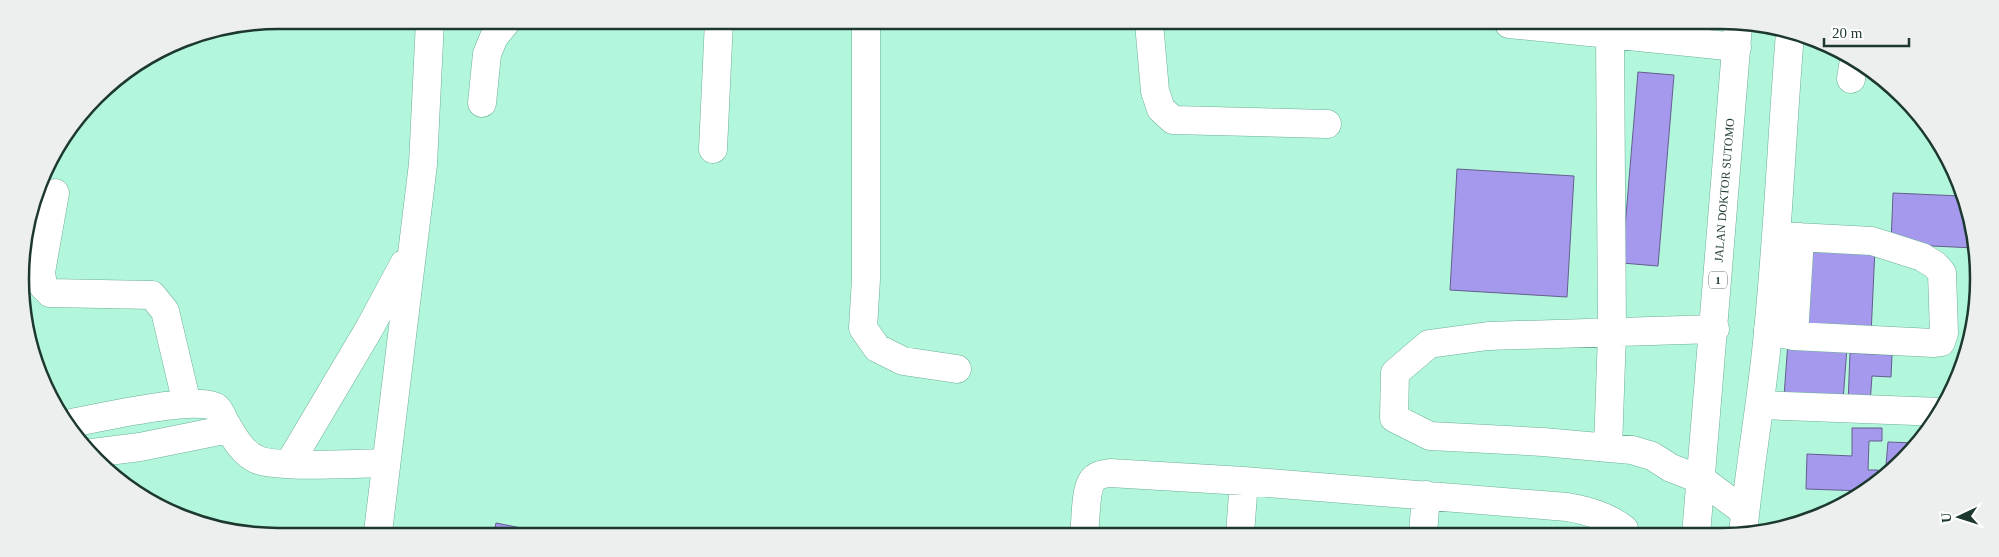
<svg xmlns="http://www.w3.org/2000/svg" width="1999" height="557" font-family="Georgia,serif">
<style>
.building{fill:#a499ec;stroke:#645e8e}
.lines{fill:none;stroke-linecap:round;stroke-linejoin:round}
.minor-casing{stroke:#6daf97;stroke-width:29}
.highway-casing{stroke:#6daf97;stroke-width:29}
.minor{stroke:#fff;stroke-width:28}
.highway{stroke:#fff;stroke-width:28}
.labels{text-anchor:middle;stroke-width:5;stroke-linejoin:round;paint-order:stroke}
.shield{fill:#fff;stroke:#61746d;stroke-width:1}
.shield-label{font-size:11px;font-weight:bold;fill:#1d392f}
.street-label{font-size:12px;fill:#1d392f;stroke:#fff}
.rim{fill:none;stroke:#1d392f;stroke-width:2.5}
</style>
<rect width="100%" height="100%" fill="#b2f6dc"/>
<path class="building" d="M1638 72 1674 75 1658 266 1622 263Z
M1457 169 1574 176 1567 297 1450 290Z
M1893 193 1961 196 1974 228V248L1891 244Z
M1807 245 1875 248 1871 335 1803 332Z
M1788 342 1847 347 1843 401 1784 396Z
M1850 353 1892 355 1891 377 1872 376 1870 404 1848 403Z
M1852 428H1882V441H1869L1868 470H1878V482L1864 491 1806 489 1807 454 1852 456Z
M1888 442 1915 443 1891 473 1885 476Z
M496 523 547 533H494Z"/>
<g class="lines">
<g class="minor-casing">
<path id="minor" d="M866 22V279L863 328 877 348 903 361 957 369
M1149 23 1155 91 1161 109 1173 120 1327 124
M1509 24 1737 47
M1851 79 1854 60
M482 103 487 54 494 37 507 21
M713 149 719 21
M55 193 41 272 43 286 50 293 152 295 165 311 187 404
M1715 329 1488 336 1429 344 1395 373 1394 418 1430 436 1543 442 1632 450 1652 456 1671 468 1702 480 1745 512
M1768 331 1794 336 1933 343 1941 342 1944 333 1942 273 1935 265 1922 257 1872 241 1777 236
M1794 336 1800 237
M1761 405 1941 412
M67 424C92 419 201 394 217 408 220 411 223 418 225 422 233 435 241 452 256 459 275 469 359 463 385 463
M1608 448 1612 333 1610 35
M92 453 140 447 229 429
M289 464 369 329 404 264
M378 532 423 164 430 21
M1084 534C1086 521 1085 491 1092 481 1096 475 1103 474 1110 473L1244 481 1567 507C1589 511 1607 516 1624 529L1625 535
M1240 534 1244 481
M1423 534 1426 495"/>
</g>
<g class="highway-casing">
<g id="highway">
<path id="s1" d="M1696 535 1738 25"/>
<path d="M1743 535C1749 467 1762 400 1768 332 1778 232 1782 132 1790 33"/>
</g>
</g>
<use href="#minor" class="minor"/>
<use href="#highway" class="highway"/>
</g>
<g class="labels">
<rect class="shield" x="1709" y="271.5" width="18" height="17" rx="4"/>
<g class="shield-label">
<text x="1718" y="284">1</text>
</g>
<g class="street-label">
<text dy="4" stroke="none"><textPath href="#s1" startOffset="346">JALAN DOKTOR SUTOMO</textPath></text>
</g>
</g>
<path d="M0 0H1999V557H0ZM278 29H1721A249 249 0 0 1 1970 278V279A249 249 0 0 1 1721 528H278A249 249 0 0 1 29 279V278A249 249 0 0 1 278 29Z" fill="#edefee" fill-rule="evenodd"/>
<path class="rim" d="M278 29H1721A249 249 0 0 1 1970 278V279A249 249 0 0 1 1721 528H278A249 249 0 0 1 29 279V278A249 249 0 0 1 278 29Z"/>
<g transform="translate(1959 517) rotate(266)" stroke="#ffffff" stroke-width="4" paint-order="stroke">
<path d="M0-4L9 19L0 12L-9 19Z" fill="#1d392f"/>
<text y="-8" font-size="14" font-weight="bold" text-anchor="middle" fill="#1d392f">U</text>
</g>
<path d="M1824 38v8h85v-8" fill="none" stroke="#1d392f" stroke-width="2.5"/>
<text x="1832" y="38" font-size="15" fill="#1d392f" stroke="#ffffff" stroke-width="4" paint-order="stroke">20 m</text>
</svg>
